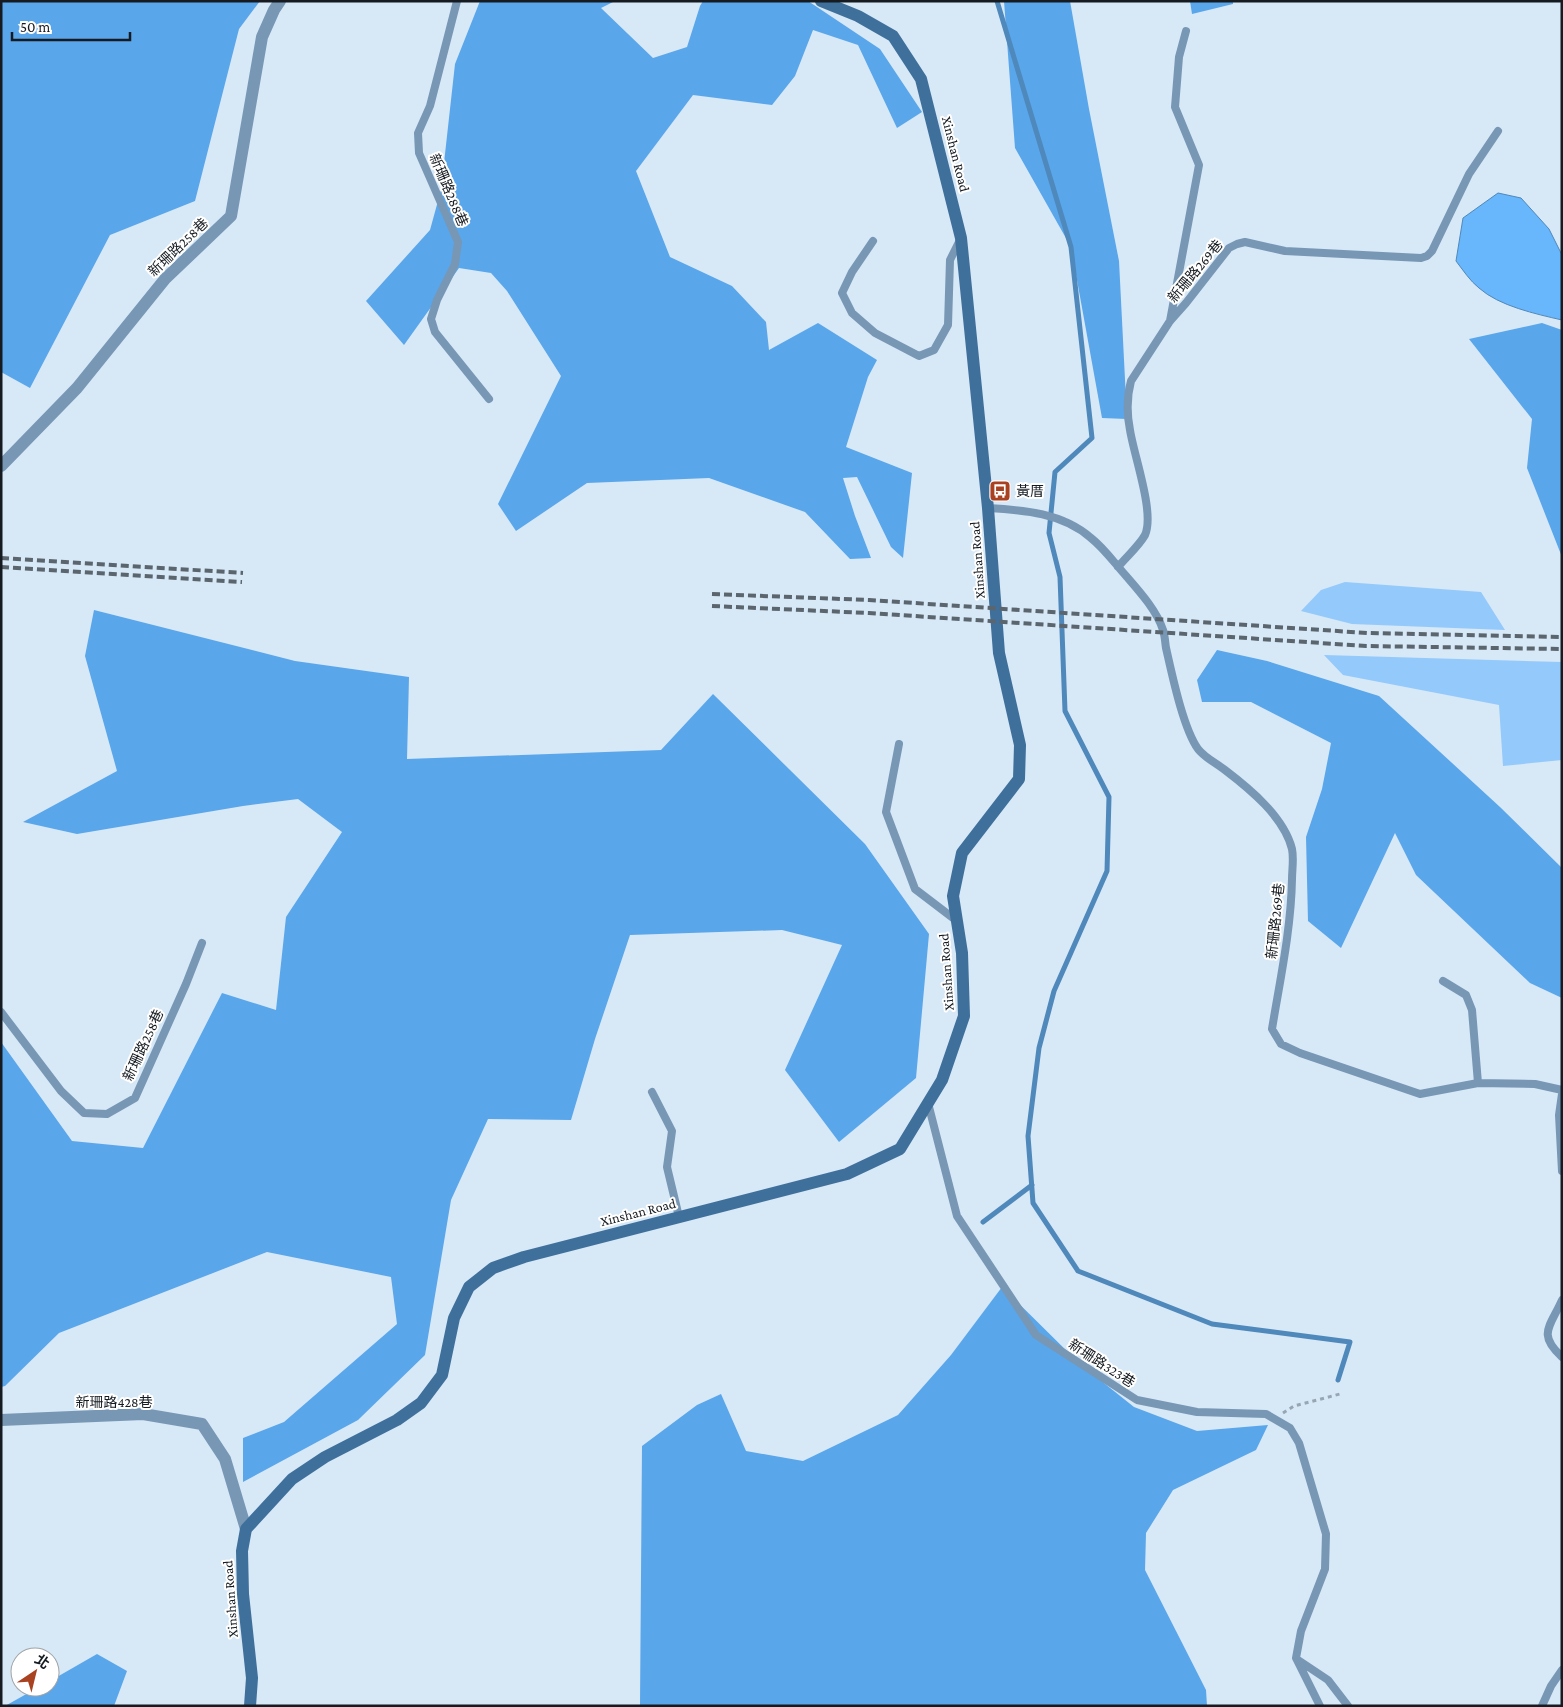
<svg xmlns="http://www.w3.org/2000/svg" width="1563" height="1707" font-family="'Crimson Pro','Noto Sans TC',serif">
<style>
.green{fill:#94c9fb}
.forest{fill:#59a6eb}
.water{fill:#68b6fc;stroke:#4f88ba}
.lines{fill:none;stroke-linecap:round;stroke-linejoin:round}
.stream{stroke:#4f88ba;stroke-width:5}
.path{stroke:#98a6b2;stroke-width:3;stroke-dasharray:4 4;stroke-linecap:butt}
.lane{stroke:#7797b5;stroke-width:8}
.street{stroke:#7797b5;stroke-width:12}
.secondary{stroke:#3f709b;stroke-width:12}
.rail{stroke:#5b656e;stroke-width:4;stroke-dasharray:8 4;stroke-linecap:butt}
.labels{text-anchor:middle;stroke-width:4;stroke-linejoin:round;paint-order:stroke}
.street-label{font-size:14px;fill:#151b20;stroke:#fff}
.poi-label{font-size:14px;fill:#151b20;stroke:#fff;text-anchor:start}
</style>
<rect width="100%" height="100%" fill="#d7e8f7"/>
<path class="green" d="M1345 582 1481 592 1505 630 1352 624 1301 611 1321 590Z
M1324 655 1562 662V760L1503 766 1499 705 1343 675Z"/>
<path class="forest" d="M1 1H260L239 29 195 201 110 235 30 388 1 372Z
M480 1H615L601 8 653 58 687 47 700 6 703 1H808L880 49 922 112 897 128 858 45 813 30 795 76 772 105 693 95 636 171 670 257 732 286 766 322 769 350 818 323 877 360 868 377 846 447 912 473 903 558 891 547 857 477 843 478 855 516 871 558 850 559 805 512 709 478 587 483 516 531 498 504 561 376 507 291 491 273 459 268 404 345 366 301 430 230 441 190 455 64Z
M1004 1H1070L1089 109 1119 261 1127 419 1102 418 1071 247 1015 148Z
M1190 1H1233V4L1192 14Z
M1542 323 1562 330V557L1527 468 1532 419 1469 339Z
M94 610 295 661 409 677 407 759 661 750 713 694 865 844 929 934 916 1078 839 1142 785 1070 842 945 782 930 630 935 595 1039 571 1120 488 1119 451 1200 425 1355 358 1420 243 1482V1438L284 1422 397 1324 391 1277 267 1252 59 1333 5 1386 1 1387V1042L72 1141 143 1148 222 993 276 1010 286 917 342 832 298 799 243 806 77 834 23 822 117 771 85 656Z
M1217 650 1267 661 1379 696 1500 807 1562 868V998L1530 983 1416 875 1395 833 1341 948 1308 921 1306 837 1322 789 1331 743 1251 702H1202L1197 680Z
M1002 1287 1080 1364 1134 1407 1197 1431 1268 1425 1256 1450 1173 1490 1146 1533 1145 1570 1206 1690 1207 1706H640L642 1446 697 1405 721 1394 746 1451 803 1461 898 1415 951 1355Z
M97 1654 127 1671 114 1706H5L39 1687H50V1681Z"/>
<path class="water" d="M1498 193 1521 198 1549 229 1562 255V320C1536 314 1499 306 1479 288 1470 281 1463 270 1456 261L1463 218Z"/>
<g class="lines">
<path class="stream" d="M997 1 1071 247 1092 438 1055 472 1049 533 1060 577 1065 711 1109 797 1107 871 1054 991 1039 1048 1028 1136 1033 1203 1078 1271 1212 1324 1350 1342 1338 1380
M983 1222 1032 1185"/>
<path class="path" d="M1283 1413 1294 1406 1340 1394"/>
<path class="lane" d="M457 1 430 106 418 133 419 153 458 242 455 264 437 300 431 319 435 332 489 399
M873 241 852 272 842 293 852 313 875 333 919 356 934 350 948 325 950 260 960 240
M1170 321 1199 165 1175 107 1179 57 1186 31
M988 508C1024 510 1063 513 1091 538 1105 549 1115 564 1127 577 1140 592 1157 611 1163 630 1165 636 1165 642 1166 648 1172 674 1183 728 1198 749 1205 758 1216 763 1225 770 1250 789 1284 817 1292 849 1294 859 1292 870 1292 879 1291 930 1280 980 1272 1029L1281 1044 1300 1053 1420 1094 1478 1083 1535 1084 1562 1090
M1118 567C1126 557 1139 546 1145 535 1155 513 1134 456 1130 430 1127 415 1127 396 1131 381L1170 321 1186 303 1229 248 1237 244 1245 242 1285 251 1421 258 1427 256 1432 251 1469 174 1498 131
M899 744 886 812 915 889 957 921
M1443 981 1466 995 1472 1010 1478 1083
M1 1012 61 1091 84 1113 107 1114 135 1098 186 984 202 943
M652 1092 672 1131 667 1167 679 1217
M1562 1094 1559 1115 1562 1171
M928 1103 957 1216 1036 1335 1137 1400 1197 1412 1266 1414 1290 1428 1299 1443 1326 1534 1325 1569 1301 1631 1296 1658 1320 1706
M1562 1300C1550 1327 1537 1334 1562 1357
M1298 1660 1328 1680 1348 1706
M1542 1706 1551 1686 1562 1670"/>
<path class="street" d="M1 466 77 388 165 279 231 216 262 37 274 10 280 1
M1 1420 143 1414 202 1424 225 1459 246 1529"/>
<path class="secondary" d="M250 1706 252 1678 243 1594 242 1551 246 1529 292 1479 325 1457 397 1420 421 1403 442 1375 454 1318 469 1287 493 1268 524 1257 847 1174 900 1149 942 1080 964 1016 962 953 953 896 962 853 1019 779 1020 745 999 653 988 508 961 238 921 79 893 36 858 16 821 1"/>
<path class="rail" d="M1 558 243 573
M1 567 242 582
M712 594 869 600 1367 633 1562 637
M712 606 869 613 1366 646 1562 649"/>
</g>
<defs>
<g id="bus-square" transform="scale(1.125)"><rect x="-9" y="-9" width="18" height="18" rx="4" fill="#a94221" stroke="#fff"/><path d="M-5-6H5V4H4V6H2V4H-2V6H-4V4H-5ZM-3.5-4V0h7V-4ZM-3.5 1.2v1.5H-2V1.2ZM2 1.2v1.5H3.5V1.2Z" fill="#fff"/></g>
</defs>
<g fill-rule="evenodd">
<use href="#bus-square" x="1000" y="491"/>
</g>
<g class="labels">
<g class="street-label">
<text transform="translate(956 154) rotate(76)" y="5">Xinshan Road</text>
<text transform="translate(449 190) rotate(67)" y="5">新珊路288巷</text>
<text transform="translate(178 247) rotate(-44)" y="5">新珊路258巷</text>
<text transform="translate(1195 271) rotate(-50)" y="5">新珊路269巷</text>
<text transform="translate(977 560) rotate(-94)" y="5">Xinshan Road</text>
<text transform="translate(1275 921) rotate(-84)" y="5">新珊路269巷</text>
<text transform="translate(946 972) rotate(-94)" y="5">Xinshan Road</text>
<text transform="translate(143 1045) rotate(-65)" y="5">新珊路258巷</text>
<text transform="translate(638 1212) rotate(-14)" y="5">Xinshan Road</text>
<text transform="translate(1102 1363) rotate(33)" y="5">新珊路323巷</text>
<text x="114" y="1407">新珊路428巷</text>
<text transform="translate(230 1599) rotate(-94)" y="5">Xinshan Road</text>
</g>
<g class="poi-label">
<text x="1016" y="496">黃厝</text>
</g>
</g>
<rect width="1563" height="1707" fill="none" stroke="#151b20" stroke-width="5"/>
<g transform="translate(35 1672) rotate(35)"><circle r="24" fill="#ffffff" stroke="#a1a4a6"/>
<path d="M0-4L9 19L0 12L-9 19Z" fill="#a94221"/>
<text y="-8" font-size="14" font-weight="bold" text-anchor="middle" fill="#151b20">北</text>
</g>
<path d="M12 32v8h118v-8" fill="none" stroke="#151b20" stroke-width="2.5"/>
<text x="20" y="32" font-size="15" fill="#151b20" stroke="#ffffff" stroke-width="4" paint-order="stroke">50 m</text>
</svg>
